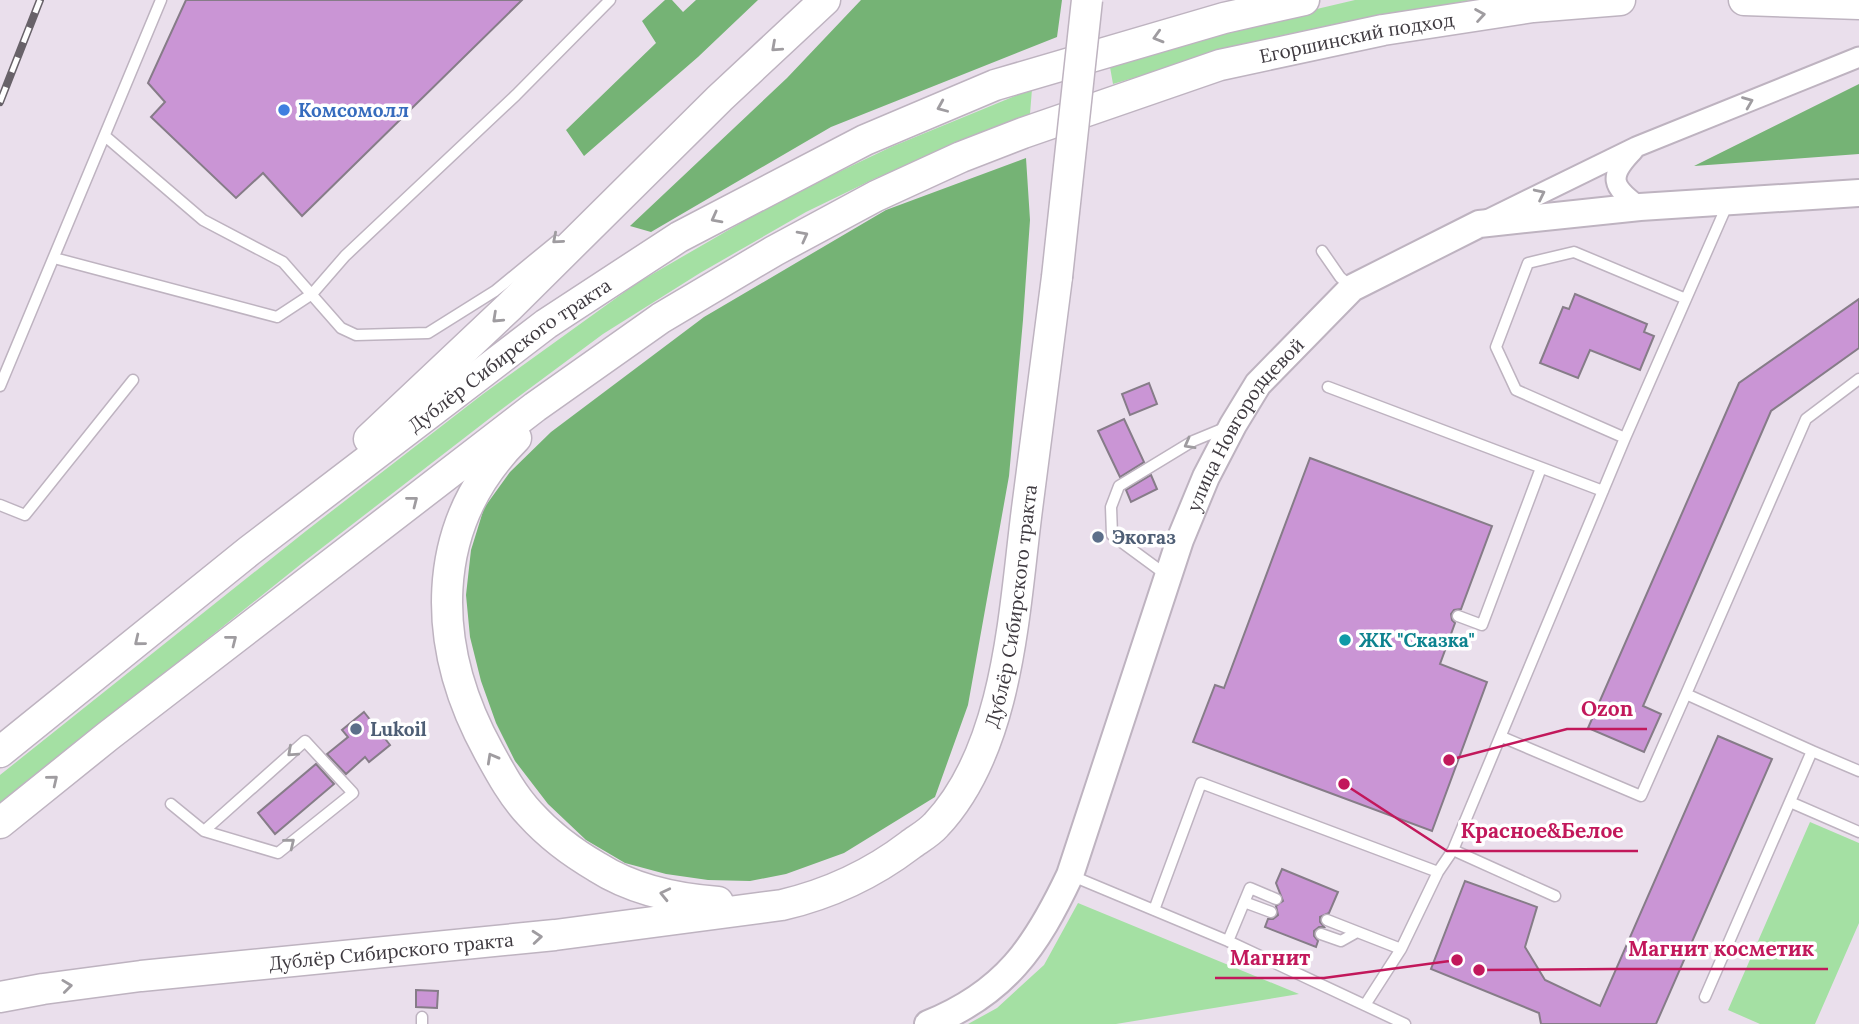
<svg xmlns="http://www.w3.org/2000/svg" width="1859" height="1024" font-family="Lora,serif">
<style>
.green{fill:#a4e0a3}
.forest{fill:#75b375}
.building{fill:#ca95d5;stroke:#867c88;stroke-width:2}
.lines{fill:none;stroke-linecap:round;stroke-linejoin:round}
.lane-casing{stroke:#beb3c0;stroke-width:13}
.street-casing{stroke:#beb3c0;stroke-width:23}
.secondary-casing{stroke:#beb3c0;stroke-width:30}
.primary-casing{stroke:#beb3c0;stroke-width:33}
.lane{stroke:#fff;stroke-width:10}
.street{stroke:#fff;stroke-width:19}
.secondary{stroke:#fff;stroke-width:26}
.primary{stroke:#fff;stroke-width:30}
.rail-casing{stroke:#686269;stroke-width:8}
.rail{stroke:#fff;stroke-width:5;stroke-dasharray:16;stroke-linecap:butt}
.primary-bridge-casing{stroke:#beb3c0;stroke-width:33;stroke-linecap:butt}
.primary-bridge{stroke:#fff;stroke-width:30}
.oneway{stroke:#9f9ca0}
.shop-dot{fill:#3f7fe0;stroke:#fff;stroke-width:2.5}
.service-dot{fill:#5c6f8a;stroke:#fff;stroke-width:2.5}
.culture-dot{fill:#0f9aa8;stroke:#fff;stroke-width:2.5}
.labels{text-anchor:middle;stroke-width:7;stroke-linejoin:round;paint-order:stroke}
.street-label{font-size:19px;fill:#3f3a40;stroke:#fff}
.shop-label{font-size:19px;font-weight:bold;fill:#366cbe;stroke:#fff;text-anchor:start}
.service-label{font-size:19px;font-weight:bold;fill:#4e5e75;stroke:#fff;text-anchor:start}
.culture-label{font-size:19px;font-weight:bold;fill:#0d838f;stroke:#fff;text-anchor:start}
.leader{fill:none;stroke:#c2185b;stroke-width:2.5}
.callout-dot{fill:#c2185b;stroke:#fff;stroke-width:2.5}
.callout-label{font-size:21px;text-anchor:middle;font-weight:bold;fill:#c2185b;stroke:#fff;stroke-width:7;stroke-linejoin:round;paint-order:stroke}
</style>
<rect width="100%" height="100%" fill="#eadfec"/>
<path class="green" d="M1355 0H1472L1340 23 1270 38 1113 84 1110 67 1257 23Z
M1032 89 1030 114 874 179 806 212 700 273 603 334 494 415 301 564 0 805V775L306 531 483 394 637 283 782 199 891 147Z
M1810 822 1859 843V923L1815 1024H1760L1728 1010Z
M1078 903 1299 994 1116 1024H968L997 1008 1044 965Z"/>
<path class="forest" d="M665 0H672L683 12 696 0H758L698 57 584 156 566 130 656 43 642 21Z
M861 0H1062L1057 37 831 127 651 232 630 226 787 78Z
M1859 84V154L1694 166Z
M1026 158 1030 220 1023 320 1009 476 968 705 935 797 844 853 786 874 750 881 708 880 666 874 625 863 586 840 548 804 515 761 496 723 481 681 470 637 466 595 471 550 484 508 510 472 551 432 704 317 886 210Z"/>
<path class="building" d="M186 0H522L302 216 263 173 236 198 151 117 165 102 148 83Z
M1575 294 1647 324 1644 332 1654 336 1640 370 1590 350 1578 378 1540 363 1563 307 1569 309Z
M1859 299V348L1771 411 1643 706 1661 714 1644 752 1588 728 1739 383Z
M1149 383 1157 404 1130 415 1122 394Z
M1124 419 1144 462 1120 477 1098 431Z
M1310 458 1492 526 1461 609 1454 610 1451 614 1452 620 1455 623 1440 664 1487 682 1432 831 1193 742 1215 685 1224 688Z
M1151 475 1157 489 1131 502 1126 490Z
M364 712 390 745 369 762 365 757 346 774 327 754 348 737 342 730Z
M1718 736 1772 759 1656 1024H1541L1539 1013 1431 969 1465 881 1537 907 1525 947 1545 980 1600 1006Z
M316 764 334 784 275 834 258 813Z
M1282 869 1338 892 1329 913 1320 917V922L1324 927H1319L1314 931V936L1318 941 1316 947 1265 927 1268 919H1273L1278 915 1276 906 1283 901 1276 883Z
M416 990 438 991 437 1008 416 1007Z"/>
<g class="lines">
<g class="lane-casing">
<path id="lane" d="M105 136 203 220 283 262 341 328 356 335 428 333 495 291 556 241
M1322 251 1340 277 1351 287
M54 258 277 317 312 294 345 256 516 95 610 0
M0 386 161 0
M1328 387 1603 491
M1625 438 1516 390 1496 347 1528 263 1574 252 1686 299
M0 505 25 515 133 380
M1165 574 1112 535 1111 507 1119 486 1193 441 1227 427
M1458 616 1482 625 1541 468
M1686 694 1806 419 1859 379
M1502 737 1641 796 1686 694 1812 751 1705 997
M1812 751 1859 771
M1790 802 1859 832
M171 804 204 831 278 853 353 793 305 741 204 831
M1453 850 1555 896
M1070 875 1228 941 1405 1024
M1244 902 1271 912
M1154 910 1201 783 1438 872
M1327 920 1401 949
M1321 934 1341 941 1357 932
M1228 941 1250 888 1276 899
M1365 1005 1401 949 1438 872 1453 850 1625 438 1728 203
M422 1017V1024"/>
</g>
<g class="street-casing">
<path id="street" d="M1633 151C1608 177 1611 186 1640 207
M1489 219 1636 147 1859 57"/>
</g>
<g class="secondary-casing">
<g id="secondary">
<path id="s1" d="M928 1024C1005 993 1036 947 1070 875L1180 540 1206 477 1233 425 1258 384 1352 288 1479 224 1640 207 1859 193"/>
</g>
</g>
<g class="primary-casing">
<g id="primary">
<path d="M1744 0 1859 4"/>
<path d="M516 438C427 527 431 647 489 752 501 774 513 796 530 814 549 835 573 853 597 867 633 890 676 899 718 902"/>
<path d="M369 439 509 307 720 98 825 0"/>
<path id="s2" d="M0 752 249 551 546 324 679 237 865 140 995 85 1224 18 1304 0"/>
<path id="s3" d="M0 823 108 736 535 407 661 318 774 251 876 196 961 157 1023 133 1220 65 1383 30 1533 7 1620 0"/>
<path id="s4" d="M0 997 43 989 141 976 555 935 782 905C829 894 872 874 910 845 918 839 929 833 936 825 1009 748 1014 610 1027 509 1037 432 1047 354 1057 277"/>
</g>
</g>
<use href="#lane" class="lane"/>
<use href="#street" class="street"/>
<use href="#secondary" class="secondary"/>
<use href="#primary" class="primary"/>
<g class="rail-casing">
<path id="rail" d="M0 102 40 0"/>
</g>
<use href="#rail" class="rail"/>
<g class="primary-bridge-casing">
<path id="primary-bridge" d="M1057 277 1087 0"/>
</g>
<use href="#primary-bridge" class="primary-bridge"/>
</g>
<defs><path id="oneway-chevron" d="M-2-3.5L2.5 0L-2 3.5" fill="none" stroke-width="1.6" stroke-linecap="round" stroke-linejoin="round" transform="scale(1.75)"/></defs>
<g class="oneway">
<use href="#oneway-chevron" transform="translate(1480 15) rotate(-9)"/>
<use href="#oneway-chevron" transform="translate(1158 37) rotate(164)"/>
<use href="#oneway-chevron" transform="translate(776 47) rotate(138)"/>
<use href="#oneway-chevron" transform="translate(1748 102) rotate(-22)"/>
<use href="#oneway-chevron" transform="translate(942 107) rotate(157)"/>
<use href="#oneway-chevron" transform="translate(1540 194) rotate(-26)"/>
<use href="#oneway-chevron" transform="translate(716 218) rotate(152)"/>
<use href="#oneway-chevron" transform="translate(803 236) rotate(-28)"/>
<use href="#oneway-chevron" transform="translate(557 239) rotate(139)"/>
<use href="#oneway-chevron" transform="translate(497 318) rotate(137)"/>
<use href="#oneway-chevron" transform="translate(1189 444) rotate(151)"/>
<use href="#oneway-chevron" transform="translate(413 501) rotate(-38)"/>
<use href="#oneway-chevron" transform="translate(232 640) rotate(-38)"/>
<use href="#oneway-chevron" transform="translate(139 641) rotate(141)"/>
<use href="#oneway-chevron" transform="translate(292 752) rotate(138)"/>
<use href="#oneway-chevron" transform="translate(492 758) rotate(-119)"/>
<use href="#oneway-chevron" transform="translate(53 780) rotate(-39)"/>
<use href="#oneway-chevron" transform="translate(290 843) rotate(-39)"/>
<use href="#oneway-chevron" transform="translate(665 894) rotate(-167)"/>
<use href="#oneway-chevron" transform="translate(537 937) rotate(-5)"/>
<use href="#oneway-chevron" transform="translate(67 986) rotate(-7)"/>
</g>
<circle class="shop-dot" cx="284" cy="110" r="7"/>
<g class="service-dot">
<circle cx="1098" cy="537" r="7"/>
<circle cx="356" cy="729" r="7"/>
</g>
<circle class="culture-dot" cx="1345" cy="640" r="7"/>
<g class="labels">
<g class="street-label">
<text dy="7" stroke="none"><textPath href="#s3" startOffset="1587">Егоршинский подход</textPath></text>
<text dy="7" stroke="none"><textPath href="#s2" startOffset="646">Дублёр Сибирского тракта</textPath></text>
<text dy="7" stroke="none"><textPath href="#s1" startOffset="698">улица Новгородцевой</textPath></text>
<text dy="7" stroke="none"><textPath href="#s4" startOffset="1199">Дублёр Сибирского тракта</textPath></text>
<text dy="7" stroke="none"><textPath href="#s4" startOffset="394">Дублёр Сибирского тракта</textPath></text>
</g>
<g class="shop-label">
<text x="298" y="117">Комсомолл</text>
</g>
<g class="service-label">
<text x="1112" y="544">Экогаз</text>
<text x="370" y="736">Lukoil</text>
</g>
<g class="culture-label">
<text x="1359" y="647">ЖК "Сказка"</text>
</g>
</g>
<path class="leader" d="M1449 760L1567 729H1647M1344 784L1447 851H1638M1479 970L1613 969H1828M1457 960L1324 978H1215"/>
<g class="callout-dot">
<circle cx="1449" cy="760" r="7"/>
<circle cx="1344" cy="784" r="7"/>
<circle cx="1479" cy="970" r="7"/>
<circle cx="1457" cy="960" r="7"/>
</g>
<g class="callout-label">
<text x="1607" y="716">Ozon</text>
<text x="1542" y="838">Красное&amp;Белое</text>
<text x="1721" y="956">Магнит косметик</text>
<text x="1270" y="965">Магнит</text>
</g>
</svg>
